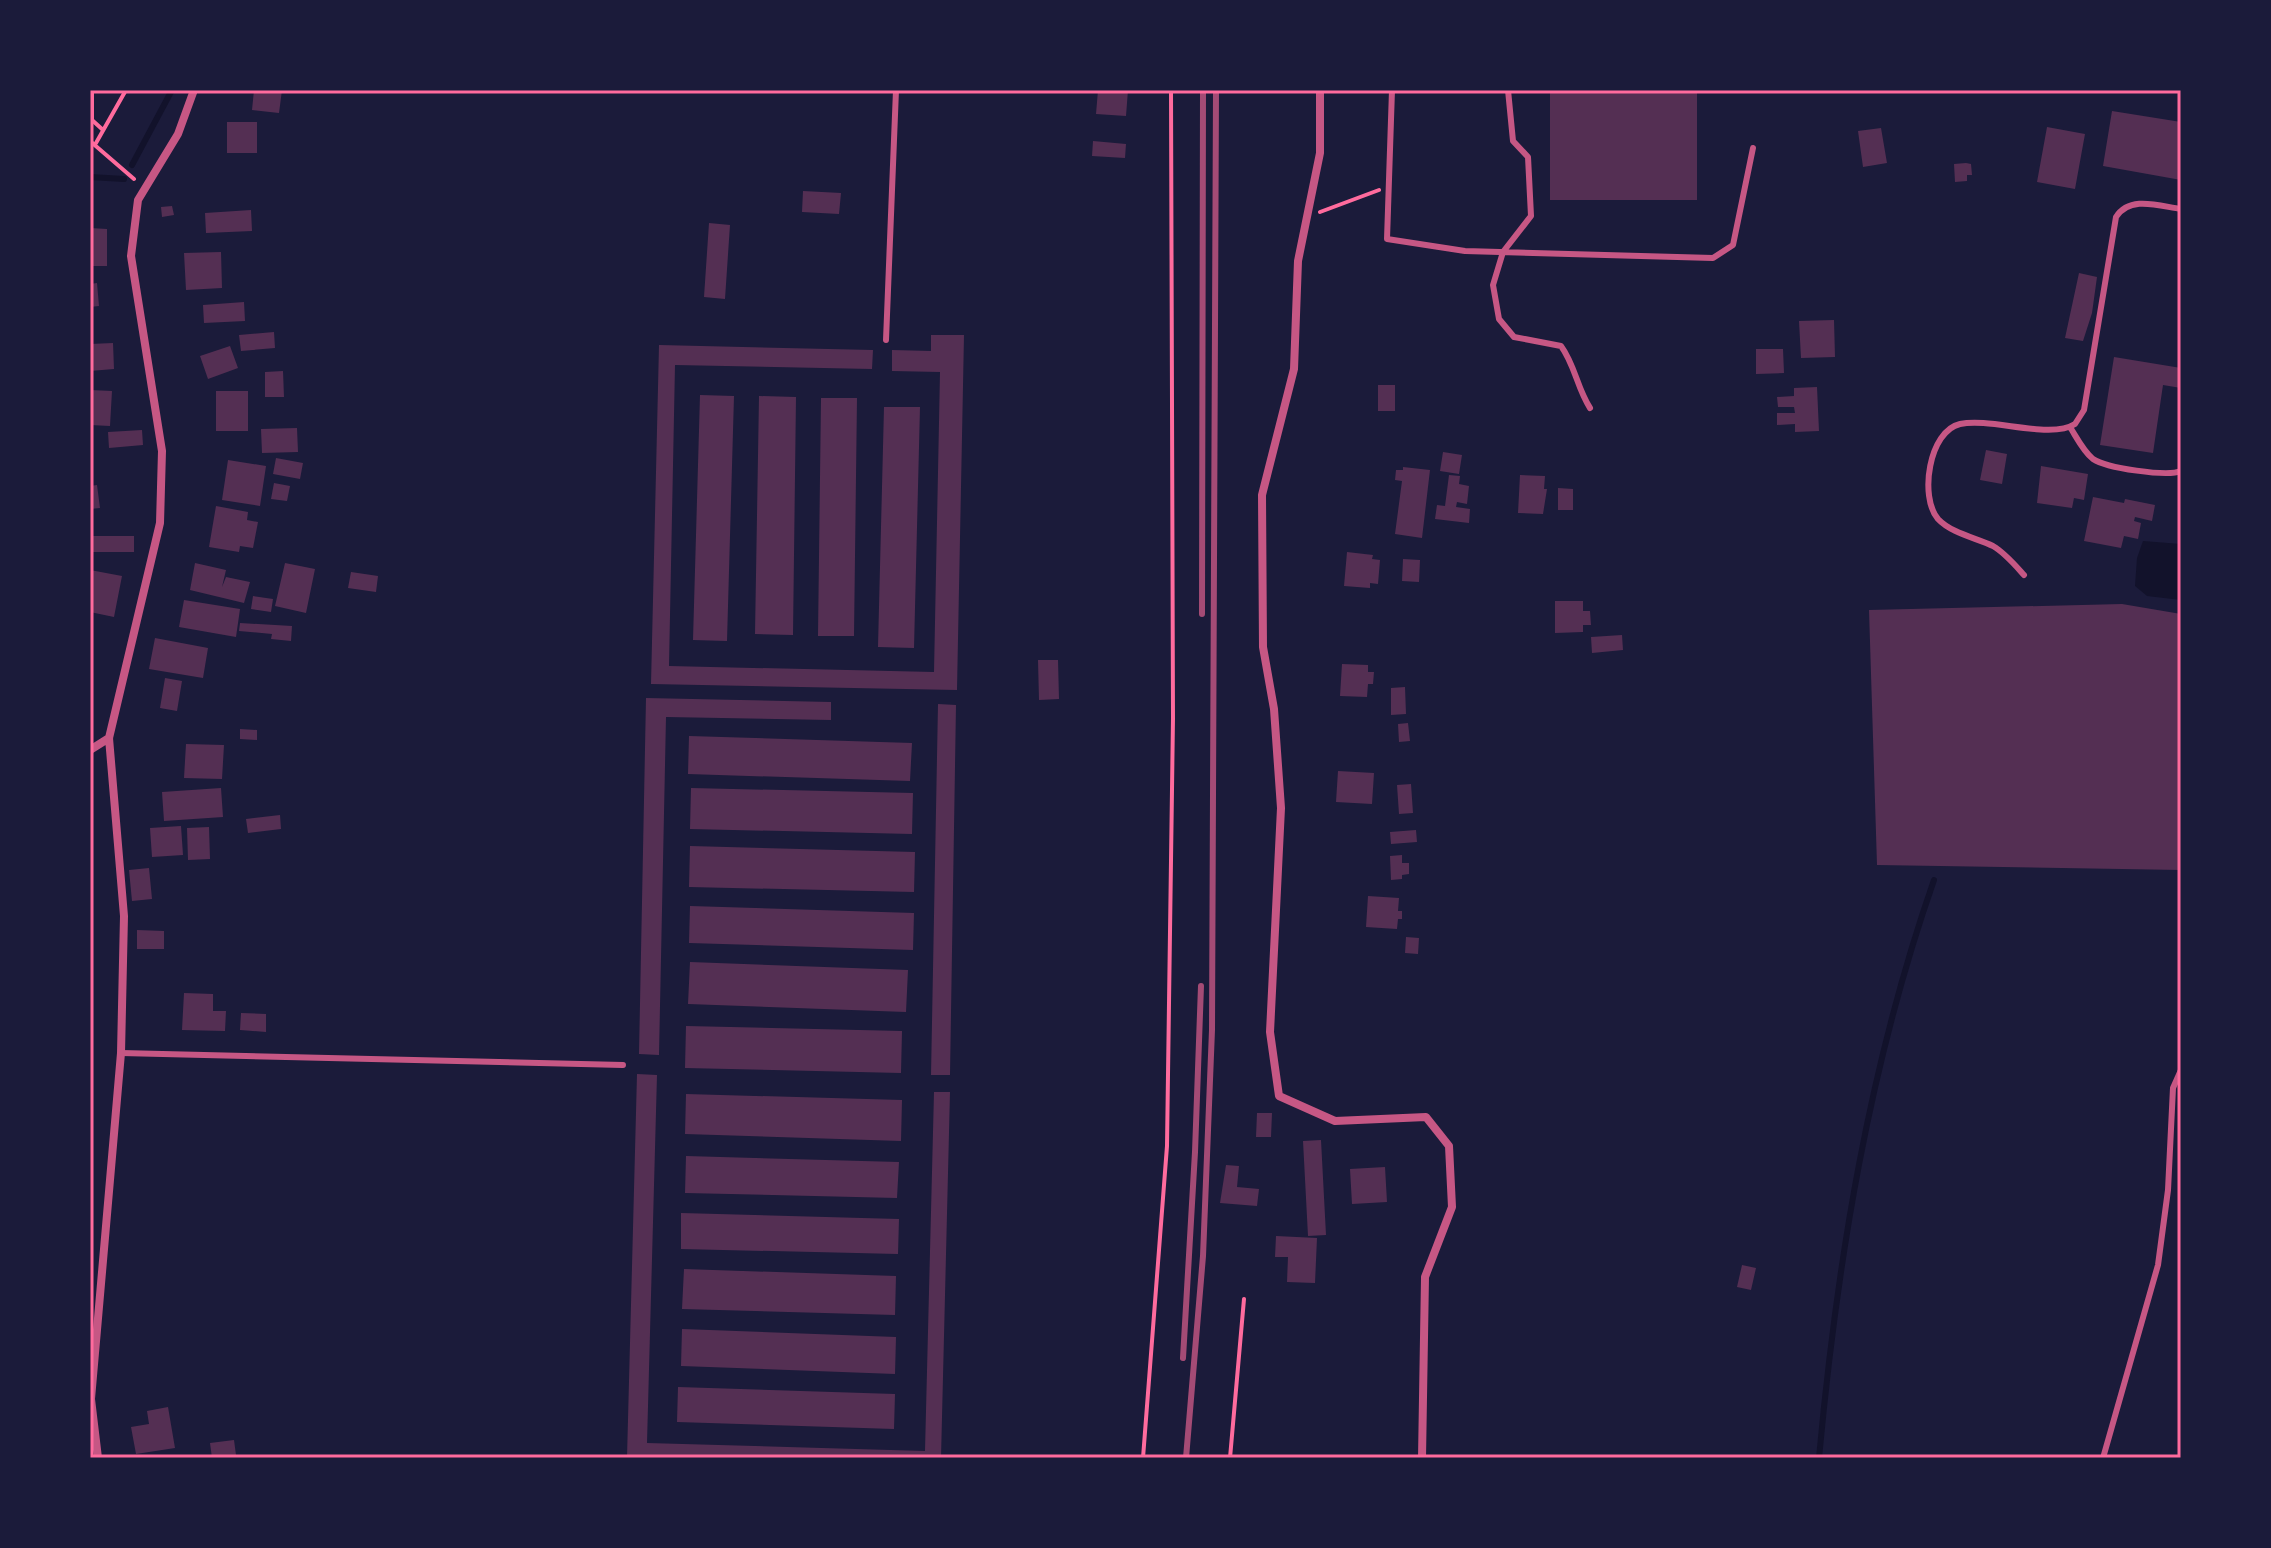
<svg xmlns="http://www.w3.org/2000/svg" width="2271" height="1548" font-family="Roboto,sans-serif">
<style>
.water{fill:#12122b}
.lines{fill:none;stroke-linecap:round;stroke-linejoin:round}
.stream{stroke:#12122b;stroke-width:6}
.building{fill:#542f53}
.path{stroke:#ff6b9d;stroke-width:4}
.service{stroke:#c65784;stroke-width:6}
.minor{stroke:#c65784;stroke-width:8}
.rail{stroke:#a44b75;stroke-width:6}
.neatline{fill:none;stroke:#ff6b9d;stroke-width:3}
</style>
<rect width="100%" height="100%" fill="#1b1b3a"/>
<path class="water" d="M2143 541 2181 544V600L2147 596 2135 586 2137 558Z"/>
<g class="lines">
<path class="stream" d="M132 165 172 90
M90 177 124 179
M1819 1458C1837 1262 1869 1066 1934 880"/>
</g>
<path class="building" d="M254 90H282L279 113 252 110Z
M1098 90H1128L1126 116 1096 114Z
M1550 90H1697V200H1550Z
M2112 111 2181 122V180L2103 166Z
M227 122H257V153H227Z
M2047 127 2085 134 2075 189 2037 182Z
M1881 128 1887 163 1863 167 1858 131Z
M1093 141 1126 144 1125 158 1092 156Z
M1966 163 1971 164 1972 175H1967V181L1955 182 1954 164Z
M803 191 841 193 839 214 802 212Z
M172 206 174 215 162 217 161 207Z
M251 210 252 231 206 233 205 213Z
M709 223 730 225 725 299 704 297Z
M90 228 107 229V266H90Z
M221 252 222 288 186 290 184 253Z
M2079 273 2097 277 2092 313 2083 341 2065 338Z
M97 283 99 306 90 307V284Z
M244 302 245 321 204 323 203 305Z
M1834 320 1835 357 1801 358 1799 321Z
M274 332 275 348 241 351 239 335Z
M931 335H964L957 690 651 684 659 345 873 350 872 369 675 365 669 666 934 672 940 372 892 371V350L931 351Z
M113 343 114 369 90 371V344Z
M230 346 238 368 208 379 200 356Z
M1756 349H1783L1784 373 1756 374Z
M2114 357 2181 368V388L2163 385 2153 453 2100 445Z
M283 371 284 397H265V372Z
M1378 385H1395V411H1378Z
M1817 387 1819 431 1795 432V424L1777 425V413H1795L1794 407H1778L1777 397 1794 396V388Z
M90 390 112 391 110 426 90 425Z
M216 391H248V431H216Z
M700 395 734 396 727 641 693 640Z
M759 396 796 397 793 635 755 634Z
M821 398H857L854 636H818Z
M884 407H920L914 648 878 647Z
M297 428 298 452 262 453 261 429Z
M142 430 143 445 109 448 108 432Z
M1986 450 2007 454 2002 484 1980 480Z
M1443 452 1462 455 1459 474 1440 471Z
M276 458 303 463 300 479 273 474Z
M228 460 266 466 260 506 222 500Z
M2041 466 2088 474 2084 500 2074 498 2072 508 2037 503Z
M1403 467 1430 470 1422 538 1395 534 1402 481 1395 480 1396 470H1403Z
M1449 475 1460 476 1459 484 1469 486 1467 504 1457 502 1456 507 1470 509 1469 523 1435 519 1437 505 1445 506Z
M1520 475 1545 476 1544 489H1547L1543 514 1518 513Z
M274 483 290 486 287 501 271 499Z
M97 485 100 508 90 509V486Z
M1558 488 1573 489V510H1558Z
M2093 497 2124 503 2125 499 2155 505 2152 521 2135 517 2134 521 2141 523 2138 539 2124 536 2121 548 2084 541Z
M216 506 248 512 247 520 258 522 253 548 240 546 239 552 209 547Z
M90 536H134V552H90Z
M1347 552 1373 555 1372 559 1380 560 1378 584 1370 583V588L1344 586Z
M1403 559 1420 560 1419 582 1402 581Z
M195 563 226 570 222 587 226 577 250 582 244 603 190 590Z
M285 563 315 569 306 613 275 606Z
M90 570 122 576 114 617 90 612Z
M351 572 378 576 376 592 348 588Z
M253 596 273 599 271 612 251 609Z
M184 600 240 609 236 637 179 627Z
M1555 601H1583V611H1590L1591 625H1583V632L1555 633Z
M2122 604 2181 614V870L1877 865 1869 610Z
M240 623 292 626 291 641 271 639 272 634 239 631Z
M1622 635 1623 650 1592 653 1591 637Z
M155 638 208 648 203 678 149 669Z
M1038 660H1058L1059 699 1039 700Z
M1342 664 1368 665V672H1374L1373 684H1368L1367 697 1340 696Z
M165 678 182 681 177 711 160 708Z
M1405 687 1406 714 1391 715V688Z
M646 698 831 702V720L666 717 659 1055 639 1054Z
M938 704 956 705 950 1075H931Z
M1408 723 1410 741 1399 742 1398 724Z
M240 729 257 730V740L240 739Z
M689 736 912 743 910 781 688 774Z
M186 744 224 745 222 779 184 778Z
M1338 771 1374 773 1372 804 1336 802Z
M1411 784 1413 813 1399 814 1397 785Z
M221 788 223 817 164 821 162 792Z
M691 788 913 793 912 834 690 829Z
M280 815 281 829 248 833 246 819Z
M181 826 183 855 152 857 150 828Z
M209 827 210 859 188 860 187 828Z
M1416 830 1417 842 1391 844 1390 832Z
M690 846 915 852 914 892 689 887Z
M1402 855V863H1409V874L1402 875V879L1391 880 1390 856Z
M149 868 152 899 132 901 129 870Z
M1368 896 1399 898 1398 911H1402V919H1398L1397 929 1366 927Z
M690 906 914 913 913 950 689 943Z
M137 930 164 931V949H137Z
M1406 937 1419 938 1418 954 1405 953Z
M690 962 908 970 906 1012 688 1004Z
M184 993 213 994V1011H226L225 1031 182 1030Z
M241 1013 266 1014V1032L240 1030Z
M686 1026 902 1031 901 1073 685 1068Z
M637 1074 657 1075 647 1443 925 1451 934 1092H950L941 1458H627Z
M686 1094 902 1100 901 1141 685 1134Z
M1257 1113H1272L1271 1137H1256Z
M1321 1140 1326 1235 1308 1236 1303 1141Z
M686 1156 899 1162 897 1198 685 1193Z
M1226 1165 1239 1166 1237 1187 1259 1189 1257 1206 1220 1203Z
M1385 1167 1387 1202 1352 1204 1350 1169Z
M681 1213 899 1219 898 1254 681 1249Z
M1276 1236 1317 1238 1315 1283 1287 1282 1288 1257H1275Z
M1742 1265 1756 1268 1751 1290 1737 1287Z
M684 1269 896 1276 895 1315 682 1309Z
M682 1329 896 1337 895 1374 681 1366Z
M678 1387 895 1394 894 1429 677 1422Z
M168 1407 175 1448 136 1454 131 1427 149 1424 147 1411Z
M234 1440 236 1455 212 1458 210 1443Z"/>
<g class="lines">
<path class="path" d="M92 90V120L103 130
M90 141 134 179
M96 143 126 90
M1320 212 1379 190
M1143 1458 1167 1146 1173 718 1171 90
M1230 1458 1244 1299"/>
<path class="service" d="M1392 90 1387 239 1465 251 1713 258 1733 245 1753 148
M1508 90 1513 141 1528 157 1531 216 1503 252 1493 285 1499 319 1514 337 1561 346C1575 365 1577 388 1590 408
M886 340 896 90
M2070 427C2077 438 2083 451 2093 459 2106 468 2167 477 2181 471
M2024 575C2015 565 2005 553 1993 546 1976 538 1951 533 1938 519 1919 497 1929 431 1960 424 1991 417 2050 440 2075 424L2084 410 2116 217C2130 195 2159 206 2181 209
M121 1053 623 1065
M2103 1458 2158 1265 2168 1190 2173 1088 2181 1070"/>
<path class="minor" d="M1320 90V153L1298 261 1294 369 1262 495 1263 647 1274 709 1281 808 1270 1032 1279 1096 1335 1121 1426 1117 1449 1146 1452 1207 1425 1277 1422 1458
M90 750 109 738
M98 1458 91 1399 121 1053 124 916 109 738 160 523 162 451 131 256 138 200 178 134 194 90"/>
<path class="rail" d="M1202 614 1203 90
M1183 1358 1195 1152 1201 986
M1186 1458 1203 1256 1212 1030 1216 90"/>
</g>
<rect width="2271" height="1548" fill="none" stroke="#1b1b3a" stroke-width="184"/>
<rect x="92" y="92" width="2087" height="1364" class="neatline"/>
</svg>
